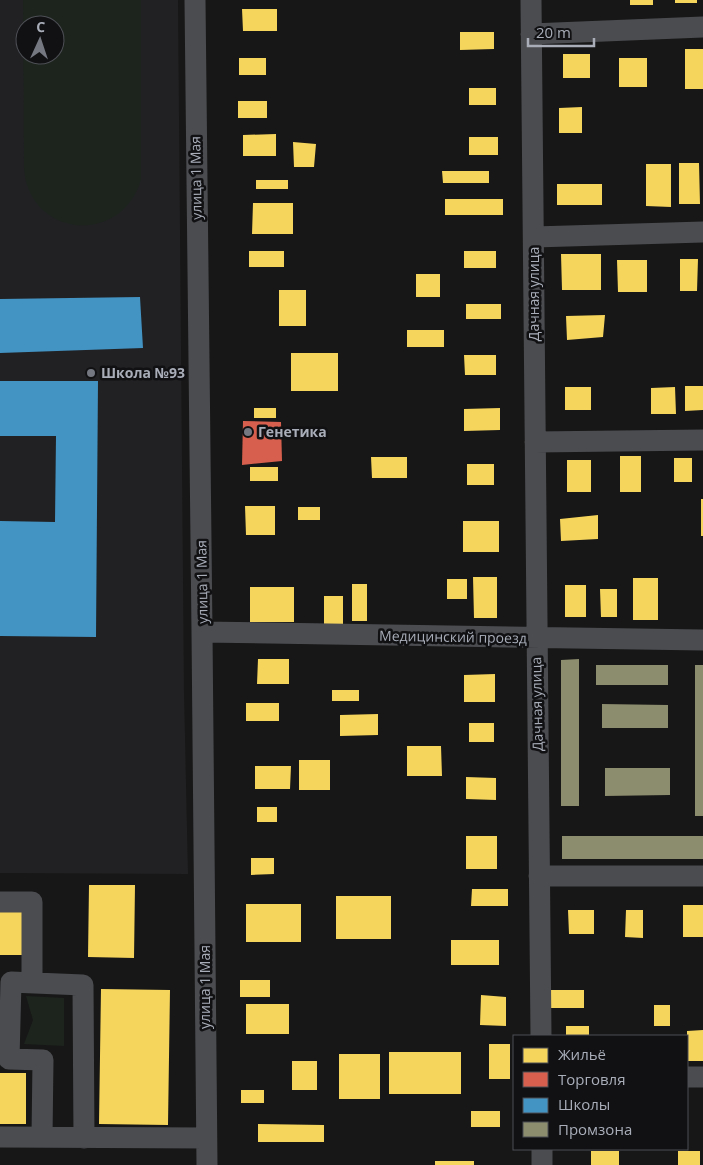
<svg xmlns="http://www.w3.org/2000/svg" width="703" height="1165" font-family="'Open Sans',sans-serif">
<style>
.built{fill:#212123;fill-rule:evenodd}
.green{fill:#1d241e;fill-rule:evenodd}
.homes{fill:#f6d55c}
.shops{fill:#d6604d}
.schools{fill:#4393c3}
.industry{fill:#8c8c6e}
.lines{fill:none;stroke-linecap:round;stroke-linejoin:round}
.minor{stroke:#4b4c50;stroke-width:21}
.poi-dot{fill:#757880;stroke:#111113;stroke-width:2}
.labels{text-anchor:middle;stroke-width:5;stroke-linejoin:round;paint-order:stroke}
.street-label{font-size:14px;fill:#a8adb8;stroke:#111113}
.poi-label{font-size:14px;font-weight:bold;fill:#a8adb8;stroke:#111113;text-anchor:start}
</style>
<rect width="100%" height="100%" fill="#171717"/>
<path class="built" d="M0 0H178L184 692 188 874 0 873ZM25 25H55V55H25Z"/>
<path class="green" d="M23 0H141V180C122 246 29 238 24 169ZM25 25H55V55H25Z
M26 996 64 998V1046L24 1044 33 1020Z"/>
<path class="homes" d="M630 0H653V5H630Z
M675 0H697V3H675Z
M242 9H277V31H243Z
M460 32H494V49L460 50Z
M685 49H703V89H685Z
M563 54H590V78H563Z
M239 58H266V75H239Z
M619 58H647V87H619Z
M469 88H496V105H469Z
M238 101H267V118H238Z
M582 107V133H559V108Z
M276 134V156H243V135Z
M469 137H498V155H469Z
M293 142 316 144 314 167H294Z
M679 163H699L700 204H679Z
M646 164H671V207L646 206Z
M442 171H489V183H443Z
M256 180H288V189H256Z
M557 184H602V205H557Z
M445 199H503V215H445Z
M253 203H293V234H252Z
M249 251H284V267H249Z
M464 251H496V268H464Z
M561 254H601V290H562Z
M680 259H698L697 291H680Z
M617 260H647V292H618Z
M416 274H440V297H416Z
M279 290H306V326H279Z
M466 304H501V319H466Z
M605 315 603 337 567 340 566 316Z
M407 330H444V347H407Z
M291 353H338V391H291Z
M464 355H496V375H465Z
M685 386H703V410L685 411Z
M565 387H591V410H565Z
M675 387 676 414H651V388Z
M254 408H276V418H254Z
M500 408V430L464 431V409Z
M620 456H641V492H620Z
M371 457H407V478H372Z
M674 458H692V482H674Z
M567 460H591V492H567Z
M467 464H494V485H467Z
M250 467H278V481H250Z
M701 499H703V536H701Z
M245 506H275V535H246Z
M298 507H320V520H298Z
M598 515V539L561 541 560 519Z
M463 521H499V552H463Z
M473 577H497V618H474Z
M633 578H658V620H633Z
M447 579H467V599H447Z
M352 584H367V621H352Z
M565 585H586V617H565Z
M250 587H294V622H250Z
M600 589H617V617H601Z
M324 596H343V625H324Z
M258 659H289V684H257Z
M495 674V702H464V675Z
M332 690H359V701H332Z
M246 703H279V721H246Z
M378 714V735L340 736V715Z
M469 723H494V742H469Z
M407 746H441L442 776H407Z
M299 760H330V790H299Z
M255 766H291L290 789H255Z
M466 777 496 778V800L466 799Z
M257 807H277V822H257Z
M466 836H497V869H466Z
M251 858H274V874L251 875Z
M89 885H135L134 958 88 957Z
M472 889H508V906H471Z
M336 896H391V939H336Z
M246 904H301V942H246Z
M683 905H703V937H683Z
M568 910H594V934H569Z
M626 910H643V938L625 937Z
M0 912H22V955H0Z
M451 940H499V965H451Z
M240 980H270V997H240Z
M101 989 170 990 168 1125 99 1124Z
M551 990H584V1008H551Z
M481 995 506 997V1026L480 1025Z
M246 1004H289V1034H246Z
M654 1005H670V1026H654Z
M566 1026H589V1036H566Z
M703 1030V1061H687V1031Z
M489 1044H510V1079H489Z
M389 1052H461V1094H389Z
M339 1054H380V1099H339Z
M292 1061H317V1090H292Z
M0 1073H26V1124H0Z
M241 1090H264V1103H241Z
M471 1111H500V1127H471Z
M258 1124 324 1125V1142H258Z
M591 1151H619V1165H591Z
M678 1151H700V1165H678Z
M435 1161H474V1165H435Z"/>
<path class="shops" d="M243 421 281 422 282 461 242 465Z"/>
<path class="schools" d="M140 297 143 348 0 353V299Z
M0 381H98L96 637 0 636V521L55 522 56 436H0Z"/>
<path class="industry" d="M579 659V806H561V660Z
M596 665H668V685H596Z
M695 665H703V816H695Z
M602 704 668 705V728H602Z
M605 768H670V795L605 796Z
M562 836H703V859H562Z"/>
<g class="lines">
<path class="minor" d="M195 0 202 632 207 1165
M531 0 541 1036
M531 34 703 27
M534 237 703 232
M535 442 703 440
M202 632 703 640
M539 876H703
M0 902H32V983
M687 1077H703
M0 1137 206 1138
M42 1137 43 1060 9 1059 11 982 83 985 84 1138
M542 1149V1165"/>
</g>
<g class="poi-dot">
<circle cx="91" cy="373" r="5"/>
<circle cx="248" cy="432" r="5"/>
</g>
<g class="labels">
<g class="street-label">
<text transform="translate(196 178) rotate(-91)" y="5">улица 1 Мая</text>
<text transform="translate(534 294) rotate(-90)" y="5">Дачная улица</text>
<text transform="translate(202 582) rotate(-91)" y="5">улица 1 Мая</text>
<text transform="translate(453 637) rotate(1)" y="5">Медицинский проезд</text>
<text transform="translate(537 704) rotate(-91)" y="5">Дачная улица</text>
<text transform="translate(205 987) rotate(-90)" y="5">улица 1 Мая</text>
</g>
<g class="poi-label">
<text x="101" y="378">Школа №93</text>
<text x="258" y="437">Генетика</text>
</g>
</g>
<rect x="513" y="1035" width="175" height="115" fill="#111113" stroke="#4d4f55"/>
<rect x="523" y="1048" width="25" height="15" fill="#f6d55c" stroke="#4d4f55"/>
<text x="558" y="1060" font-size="15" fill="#a8adb8">Жильё</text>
<rect x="523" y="1072" width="25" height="15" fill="#d6604d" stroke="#4d4f55"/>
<text x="558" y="1085" font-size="15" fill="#a8adb8">Торговля</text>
<rect x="523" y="1098" width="25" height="15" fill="#4393c3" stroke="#4d4f55"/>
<text x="558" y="1110" font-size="15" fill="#a8adb8">Школы</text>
<rect x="523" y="1122" width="25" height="15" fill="#8c8c6e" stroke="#4d4f55"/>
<text x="558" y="1135" font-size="15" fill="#a8adb8">Промзона</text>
<g transform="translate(40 40) rotate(3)"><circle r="24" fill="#111113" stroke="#4d4f55"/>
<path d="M0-4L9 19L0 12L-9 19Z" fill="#757880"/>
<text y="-8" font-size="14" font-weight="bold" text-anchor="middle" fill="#a8adb8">С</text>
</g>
<path d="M528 38v8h66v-8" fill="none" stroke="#a8adb8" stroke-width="2.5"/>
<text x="536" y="38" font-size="15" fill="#a8adb8" stroke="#111113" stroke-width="4" paint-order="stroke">20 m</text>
</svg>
